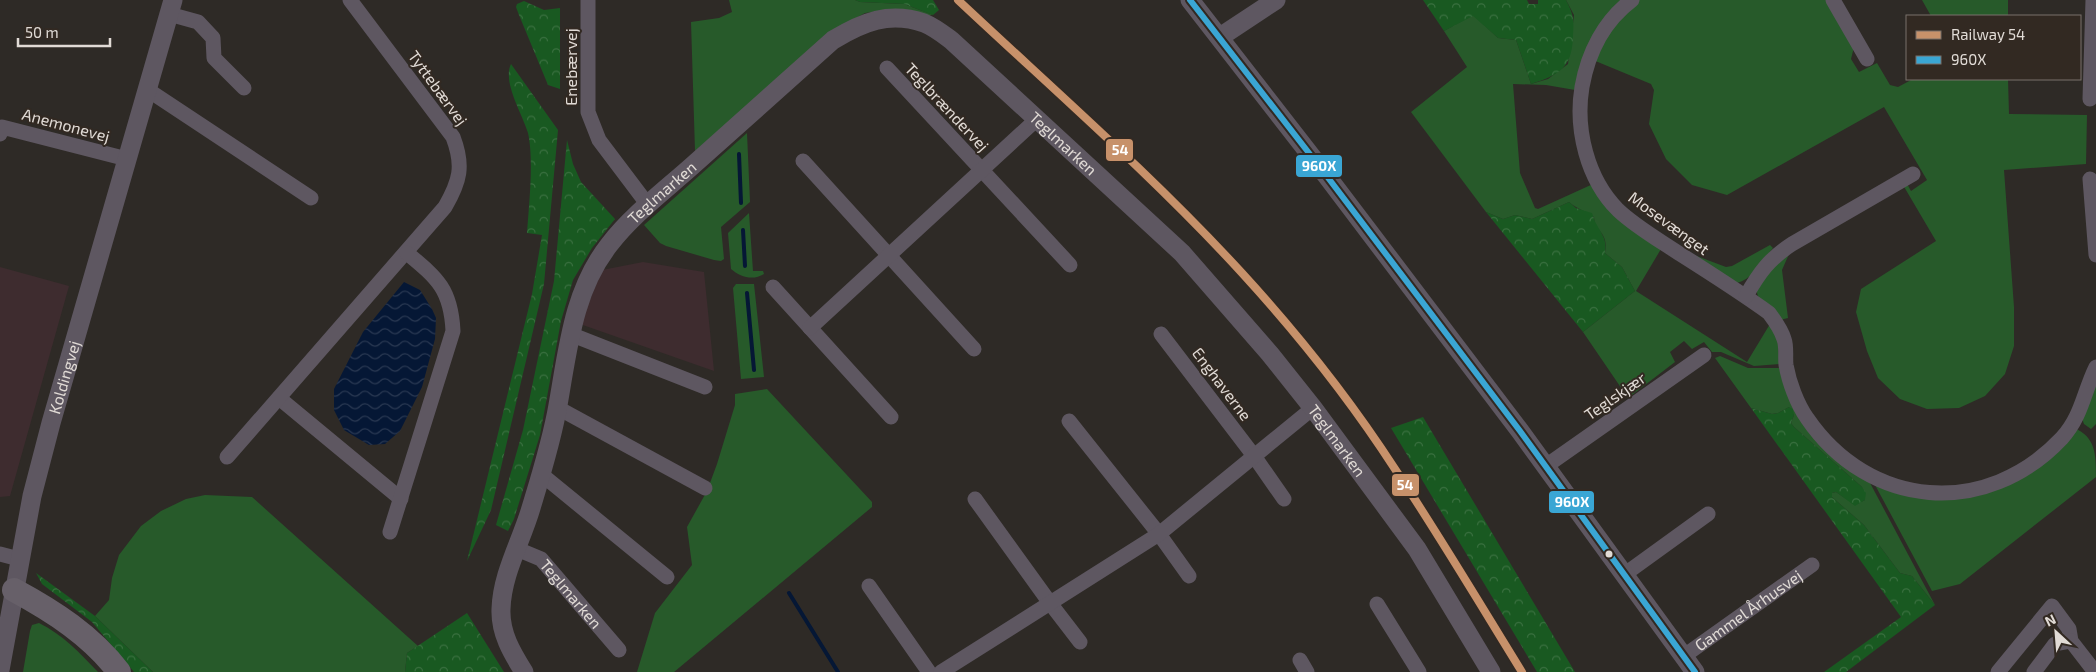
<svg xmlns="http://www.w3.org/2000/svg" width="2096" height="672" font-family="'Exo 2',sans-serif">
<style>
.education{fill:#3e2c2f}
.green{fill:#275a2a}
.forest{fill:url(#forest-crowns)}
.water{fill:url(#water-waves)}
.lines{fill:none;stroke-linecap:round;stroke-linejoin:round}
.stream{stroke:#051735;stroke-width:4}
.minor{stroke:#5e5761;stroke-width:15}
.tertiary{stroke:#5e5761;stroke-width:19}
.primary{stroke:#676069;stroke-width:24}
.bus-1-casing{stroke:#322922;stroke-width:10}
.bus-1{stroke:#3aa6d4;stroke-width:6}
.rail-1-casing{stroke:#322922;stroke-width:11}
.rail-1{stroke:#c7916a;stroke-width:8}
.bus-dot{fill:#e1dbd6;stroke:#322922;stroke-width:2}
.labels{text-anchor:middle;stroke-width:4;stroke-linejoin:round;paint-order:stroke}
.street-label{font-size:16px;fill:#e1dbd6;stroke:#322922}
.line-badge{stroke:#322922;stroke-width:2}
.badge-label{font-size:14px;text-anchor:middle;font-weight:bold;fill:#fff}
</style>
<defs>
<pattern id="forest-crowns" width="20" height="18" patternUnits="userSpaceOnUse" patternTransform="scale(1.25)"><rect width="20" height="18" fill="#195921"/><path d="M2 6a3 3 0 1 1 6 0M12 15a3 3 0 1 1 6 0" fill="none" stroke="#3a7040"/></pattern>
<pattern id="water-waves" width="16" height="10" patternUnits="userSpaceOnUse" patternTransform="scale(1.25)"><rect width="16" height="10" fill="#051735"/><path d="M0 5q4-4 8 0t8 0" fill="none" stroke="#293852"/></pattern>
</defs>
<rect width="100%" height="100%" fill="#2e2a26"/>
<path class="education" d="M643 262 704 272 714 371 580 324 602 270Z
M0 267 69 286 10 496 0 497Z"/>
<path class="green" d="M729 0H855L860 2 904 4 933 15 918 17 894 9 865 13 836 29 695 151 691 22 719 18 732 12Z
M1566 0H1621L1575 90 1546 85 1513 84 1520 173 1535 208 1538 209 1593 184 1661 249 1636 291 1747 362 1770 324 1777 335 1780 364 1754 366 1721 352H1712L1704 342 1692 349 1684 341 1670 352 1675 362 1628 398 1583 332 1635 291 1622 267 1605 253C1609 231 1595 233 1594 217 1586 211 1577 209 1569 202L1532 219 1515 215 1503 219 1486 212 1411 112 1467 67 1444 31 1473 15 1498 38 1516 40 1531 84 1548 79 1568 64 1574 15Z
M1636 0H1828L1854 47 1851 59 1859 72 1877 63 1890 85 1898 87 1913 79H2008L2009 114 2087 115 2086 164 2004 170 2014 307V346L2005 374 1985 396 1959 408 1927 409 1900 399 1878 378 1867 351 1856 312 1861 289 1936 241 1903 185 1906 182 1911 191 1927 180 1884 107 1727 195 1692 185 1666 159 1649 124 1654 90 1651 84 1593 60 1599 45Z
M1922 0H2008V16H1931Z
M747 133 750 202 721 227 724 259 721 261 714 260 666 246 660 243 644 225Z
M749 213 753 271H763L764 274C753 281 740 277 731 269L728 233Z
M1770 245 1773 248C1763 260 1753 279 1737 283L1686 252 1726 267 1732 266Z
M1789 254 1782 270 1788 318 1780 320C1773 313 1763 305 1758 296 1751 281 1779 263 1789 254Z
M736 284H754L764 377 741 379 733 288Z
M1720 356 1748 368H1779L1789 393 1869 481 1935 605 1912 576 1900 573 1864 525 1832 497V493L1836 492 1855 505 1865 500 1862 487 1794 427 1791 423 1794 415 1789 407 1778 413 1772 414 1751 408 1715 358Z
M2096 379V424L2091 429 2084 424 2081 416Z
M767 389 872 502V507L674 672H637L655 613 692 565 687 527 707 491 717 464 735 405V394Z
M2074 428C2096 437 2096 455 2096 477L1960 584 1932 591 1874 483 1976 494Z
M205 495 252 497 418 646 407 653 405 672H153L95 616 109 600 112 578 119 555 141 526 161 511 186 499Z
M39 623C62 634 80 653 98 672H23L30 631 32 625Z"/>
<path class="forest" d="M855 0H933L939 10 933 15 904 4 860 2Z
M1423 0H1527L1529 4H1538V0H1566C1574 15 1574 20 1573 37 1572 68 1559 75 1531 84L1516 40 1498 38 1473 16 1444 31Z
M524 1 544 10 560 8V89L548 85 519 15 516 7 517 4Z
M511 64 558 130 544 284 491 510 467 561 532 294 542 235 527 233C529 205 534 159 528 133 523 115 502 82 511 64Z
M567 140 573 164 581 182 615 219 592 248 573 280 561 321 540 435 514 519 508 531 496 525 523 430 554 281Z
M1569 202 1576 208 1592 213C1594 217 1594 221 1597 225 1603 236 1607 240 1605 253L1622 267 1635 291 1583 332 1486 212 1503 219 1515 215 1532 219Z
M1789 407 1793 409 1794 415 1791 423 1794 427 1862 487 1866 493 1865 500 1855 506 1836 492 1832 493V497L1864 525 1900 573 1912 576 1935 605 1846 672H1824L1901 617 1751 408 1772 414 1778 413Z
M1423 417 1575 672H1537L1391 428Z
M36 573 95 616 153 672H134L92 622 42 584Z
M467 613 504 672H405L407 653Z"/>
<path class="water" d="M404 282 420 290 432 309 436 318 435 339 422 387 400 431 385 444 369 445 344 430 334 410V389L363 332Z"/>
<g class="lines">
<path class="stream" d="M739 154 741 203
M743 230 745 266
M747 293 754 370
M789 593 838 672"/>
<g class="minor">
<path d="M588 0V112L599 140 648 205"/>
<path d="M1632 0C1604 21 1588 53 1582 87 1575 129 1587 179 1618 210 1636 227 1659 240 1680 254 1710 273 1740 292 1769 313 1775 321 1781 329 1784 339 1787 347 1785 357 1786 365 1789 382 1797 404 1807 418 1869 509 1986 519 2062 438 2082 416 2084 391 2096 367"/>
<path d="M1833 0 1867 59"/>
<path d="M169 14 198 22 213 38 214 58 244 88"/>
<path d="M887 68 1070 265"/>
<path d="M148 90 311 198"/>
<path d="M2090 99 2093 0"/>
<path d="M0 134 2 127 127 159"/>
<path d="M803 161 974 349"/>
<path d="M2090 179 2096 255"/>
<path d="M773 287 891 417"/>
<path d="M1746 296C1759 273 1769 259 1792 244L1913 174"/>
<path d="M810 328 1037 119"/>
<path d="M570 334 705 387"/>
<path d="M1161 334 1254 456 1284 499"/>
<path d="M279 398 401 499"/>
<path d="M558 408 705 488"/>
<path d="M1069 421 1159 534 1189 576"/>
<path d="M227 457 445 207C460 181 464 166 453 137L350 0"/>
<path d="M1546 466 1704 355"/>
<path d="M541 474 667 577"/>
<path d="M975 499 1050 603 1080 642"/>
<path d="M390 532 453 331C451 289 437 278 407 253"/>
<path id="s1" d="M517 549 541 559 619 650"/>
<path d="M0 554 19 559"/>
<path d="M1625 574 1708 514"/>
<path d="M869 586 929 672"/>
<path d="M1377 604 1419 672"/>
<path id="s2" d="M1684 656 1812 565"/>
<path d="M1300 660 1307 672"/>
<path d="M941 672 1159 534 1313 408"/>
<path d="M1998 672 2052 606 2069 629 2071 641 2095 672"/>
<path d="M2034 672 2055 644 2071 641"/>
</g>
<g class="tertiary">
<path d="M1190 0 1326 175 1520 431 1695 672"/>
<path d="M1220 37 1276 0"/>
<path id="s3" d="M0 670 32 496 51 423 173 0"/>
<path id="s4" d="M524 672C512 653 500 633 501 609 502 574 521 542 531 508 541 475 552 440 558 405 568 349 573 291 609 245 632 215 664 191 692 166 739 124 786 82 833 40 863 22 889 11 924 23 934 27 943 34 951 40L1182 253 1270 354 1313 408 1417 549 1491 672"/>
</g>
<path class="primary" d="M14 590C53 611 92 636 119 672"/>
<g class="bus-1-casing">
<path id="bus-1" d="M1190 0 1326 175 1520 431 1695 672"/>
</g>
<use href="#bus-1" class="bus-1"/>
<g class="rail-1-casing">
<path id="rail-1" d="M958 0C1054 90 1154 177 1242 273 1297 333 1351 401 1395 469 1439 535 1480 604 1522 672"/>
</g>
<use href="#rail-1" class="rail-1"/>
</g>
<circle class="bus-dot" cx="1609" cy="554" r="4.5"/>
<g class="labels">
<g class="street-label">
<text transform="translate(571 67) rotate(-90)" y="6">Enebærvej</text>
<text transform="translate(438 88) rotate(54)" y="6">Tyttebærvej</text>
<text transform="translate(947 107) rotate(47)" y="6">Teglbrændervej</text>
<text transform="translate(66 125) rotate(15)" y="6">Anemonevej</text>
<text dy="6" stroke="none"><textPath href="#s4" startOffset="1035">Teglmarken</textPath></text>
<text dy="6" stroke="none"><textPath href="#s4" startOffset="525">Teglmarken</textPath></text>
<text transform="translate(1669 223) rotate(36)" y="6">Mosevænget</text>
<text dy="6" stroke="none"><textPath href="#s3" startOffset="300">Koldingvej</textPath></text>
<text transform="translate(1222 384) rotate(53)" y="6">Enghaverne</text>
<text transform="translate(1615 396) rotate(-35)" y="6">Teglskjær</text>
<text dy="6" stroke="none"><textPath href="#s4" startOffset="1440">Teglmarken</textPath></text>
<text dy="6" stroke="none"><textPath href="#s1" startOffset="72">Teglmarken</textPath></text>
<text dy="6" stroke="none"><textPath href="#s2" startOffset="79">Gammel Århusvej</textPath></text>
</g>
</g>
<g class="line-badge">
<rect x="1105" y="138" width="29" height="24" rx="5" fill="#c7916a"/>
<rect x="1295" y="154" width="48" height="24" rx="5" fill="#3aa6d4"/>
<rect x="1391" y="473" width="29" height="24" rx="5" fill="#c7916a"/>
<rect x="1548" y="490" width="47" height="24" rx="5" fill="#3aa6d4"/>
</g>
<g class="badge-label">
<text x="1120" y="155">54</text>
<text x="1319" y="171">960X</text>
<text x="1405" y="490">54</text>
<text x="1572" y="507">960X</text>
</g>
<rect x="1906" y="15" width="175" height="65" fill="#322922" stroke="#78706a"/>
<rect x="1916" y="31" width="25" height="8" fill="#c7916a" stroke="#78706a"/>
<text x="1951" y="40" font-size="15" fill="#e1dbd6">Railway 54</text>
<rect x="1916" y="56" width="25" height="8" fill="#3aa6d4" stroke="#78706a"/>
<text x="1951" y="65" font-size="15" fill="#e1dbd6">960X</text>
<g transform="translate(2056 632) rotate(334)" stroke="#322922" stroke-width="4" paint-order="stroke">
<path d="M0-4L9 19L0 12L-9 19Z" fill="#e1dbd6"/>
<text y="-8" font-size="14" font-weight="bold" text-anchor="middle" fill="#e1dbd6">N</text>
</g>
<path d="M18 38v8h92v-8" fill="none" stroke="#e1dbd6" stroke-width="2.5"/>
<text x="25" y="38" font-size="15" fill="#e1dbd6" stroke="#322922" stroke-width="4" paint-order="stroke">50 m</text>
</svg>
